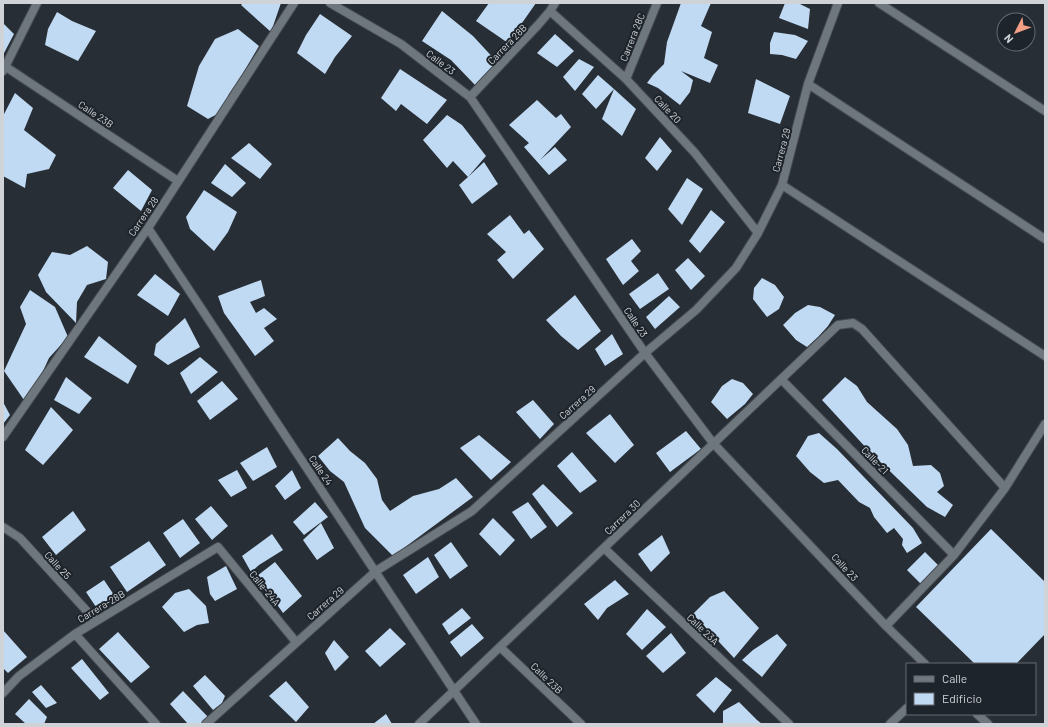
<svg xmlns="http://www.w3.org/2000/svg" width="1048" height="727" font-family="Barlow,sans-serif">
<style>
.building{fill:#c0daf4}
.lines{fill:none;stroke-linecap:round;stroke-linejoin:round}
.street-casing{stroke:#464b50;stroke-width:10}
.street{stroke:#6f777e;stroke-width:8}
.labels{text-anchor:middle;stroke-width:4;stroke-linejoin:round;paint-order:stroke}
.street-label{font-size:10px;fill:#cfd3d7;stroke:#1e242b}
</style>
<rect width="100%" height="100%" fill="#282e35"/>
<path class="building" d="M243 3H281L271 32 241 5Z
M489 3H536L508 43 476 21Z
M681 3H711L701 26 712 32 704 58 718 65 710 83 681 71 693 80 690 92 680 105 658 88 647 83 653 75 664 64 667 42Z
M785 3H798L810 9 808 29 779 18Z
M442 11 473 36 497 62 475 85 451 60 422 41Z
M57 12 72 21 96 31 78 61 45 45 48 29Z
M320 14 352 36 335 57 325 74 297 53 306 35Z
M3 23 14 34 3 55Z
M238 29 259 46 242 75 229 94 223 111 208 119 187 106 199 66 215 39Z
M774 32 795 35 808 41 796 59 782 55 770 54V43Z
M555 34 574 51 557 67 537 53Z
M579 59 594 67 575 91 563 77Z
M400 69 447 100 427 124 401 104 396 111 381 98Z
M598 75 614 89 596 109 582 94Z
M756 79 790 96 780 124 748 113Z
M614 89 636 109 622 136 602 119Z
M15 93 33 108 24 130 56 155 49 169 27 174 25 188 3 176V116Z
M537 100 556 118 561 114 571 127 540 160 555 147 567 160 549 175 524 147 529 143 509 125Z
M447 115 462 125 486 156 468 177 484 162 498 184 472 204 459 185 468 177 453 161 447 168 423 140Z
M660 137 672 151 657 171 645 158Z
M249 143 272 164 260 179 231 158Z
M225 164 246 183 232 197 211 183Z
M128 170 152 190 141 211 113 188Z
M687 178 703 189 682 225 668 209Z
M204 190 237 212 228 232 214 251 190 229 186 217Z
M711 210 725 222 700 253 689 241Z
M510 215 524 234 529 230 544 249 513 279 497 260 506 252 487 234Z
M632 239 641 251 631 261 639 271 623 285 606 259Z
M87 246 108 262 106 279 87 285 77 302 76 323 46 292 38 275 52 252 70 255Z
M688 258 705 276 691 290 675 270Z
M658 273 669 289 640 309 629 294Z
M155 274 180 294 168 316 137 295Z
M762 278 775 285 784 297 779 309 767 317 753 299 754 288Z
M261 280 265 296 250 302 256 313 264 308 277 319 264 328 274 341 255 356 224 313 218 296Z
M30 290 55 307 68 337 49 358 38 382 24 400 4 371 26 324 20 307Z
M575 295 601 331 578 350 561 336 546 320Z
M669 296 680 307 655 329 646 317Z
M808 305 820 307 835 315 828 326 818 337 807 347 796 340 783 325 795 313Z
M185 318 200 347 168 365 154 355 156 344Z
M612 334 623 354 605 366 595 349Z
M99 336 137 366 128 384 84 357Z
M200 357 218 372 191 394 180 373Z
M66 377 92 398 79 414 54 400Z
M845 377 857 386 867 402 897 429 908 445 913 466 931 465 940 473 944 486 937 492 953 505 945 517 927 507 869 451 822 400Z
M732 379 743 383 753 394 745 404 727 419 711 402 722 386Z
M222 381 238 399 210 420 197 401Z
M533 400 554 424 540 439 516 412Z
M3 402 10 415 3 424Z
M51 407 73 430 57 449 43 465 25 450Z
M610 414 634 445 615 463 586 433Z
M686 431 701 449 670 472 656 453Z
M819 433 837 449 913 528 922 543 907 553 902 545 903 539 894 528 887 533 874 517 870 508 859 502 838 480 824 483 810 472 796 456 808 436Z
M479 435 511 462 491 480 460 448Z
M338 438 350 451 365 463 377 479 382 500 390 511 413 496 439 489 456 478 473 497 393 556 365 528 344 482 330 471 318 456Z
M267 447 277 467 253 481 240 463Z
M572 452 597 481 580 493 557 466Z
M237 470 247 488 231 497 218 480Z
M292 470 301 488 285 500 275 486Z
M543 484 573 513 557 527 532 494Z
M315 502 328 517 304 535 293 522Z
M528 502 547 527 531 539 512 512Z
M211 506 228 526 212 540 195 519Z
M73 511 86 530 56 555 42 537Z
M493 518 515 540 500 556 479 534Z
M183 519 200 543 180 558 163 533Z
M321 523 334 548 317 560 303 540Z
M991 529 1045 582V634L1016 664H975L916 607Z
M272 534 283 550 259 565 251 572 242 556Z
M662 535 670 553 651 572 638 554Z
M149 541 166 565 127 592 110 567Z
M451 542 468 566 450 579 434 555Z
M925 552 939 566 921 584 907 570Z
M428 557 439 577 416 594 403 575Z
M275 562 302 596 283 613 257 576Z
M226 566 237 589 215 601 210 594 207 577Z
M104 580 116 598 98 610 86 592Z
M615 580 629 594 607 608 598 620 584 604Z
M189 589 206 606 209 623 197 625 184 632 162 607 175 593Z
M724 591 759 628 734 658 693 614 710 597Z
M462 608 471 618 449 635 442 624Z
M647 609 666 627 642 650 626 634Z
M472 624 484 638 461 657 450 642Z
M390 628 406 644 380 667 365 651Z
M3 630 27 657 8 673 3 668Z
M118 632 150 667 131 683 99 649Z
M671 633 686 653 663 673 646 656Z
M777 634 787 645 762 677 742 660 753 650Z
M334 640 349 657 335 671 325 653Z
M82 659 109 693 100 700 71 668Z
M205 675 225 696 222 703 213 710 193 686Z
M716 677 732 690 714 713 696 695Z
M286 681 309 707 296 722 269 696Z
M41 685 57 703 46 708 32 692Z
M183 691 208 717 201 724H188L170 704Z
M29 699 47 717 44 724H26L15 714Z
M739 702 757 720 762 724H723V711Z
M386 714 392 724H373Z"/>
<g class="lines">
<g class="street-casing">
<path id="street" d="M330 3 401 44 470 97 645 353 713 443 886 626 925 664
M879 3 1045 111
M550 11 626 79 695 153 758 233
M3 65 178 181
M3 71 37 3
M626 79 657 3
M808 84 1045 239
M470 97 538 25 550 11 555 3
M782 185 1045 356
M148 228 476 724
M781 379 954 555
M3 437 148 228 294 3
M3 527 20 538 95 620
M604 548 789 724
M886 626 954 555 1005 488 1045 424
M75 634 156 724
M500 647 581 724
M3 693 19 676 75 634 218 547 296 642
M977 714 988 724
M206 724 376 571 472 511 645 353 696 310 736 268 758 233 782 185 808 84 838 3
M419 724 838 325 853 323 862 329 1005 488
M890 724 907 708"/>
</g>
<use href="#street" class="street"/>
</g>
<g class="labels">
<g class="street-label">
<text transform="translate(632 37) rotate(-68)" y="4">Carrera 28C</text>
<text transform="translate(507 44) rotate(-46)" y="4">Carrera 28B</text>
<text transform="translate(441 62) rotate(37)" y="4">Calle 23</text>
<text transform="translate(668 109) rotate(47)" y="4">Calle 20</text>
<text transform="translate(96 114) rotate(34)" y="4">Calle 23B</text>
<text transform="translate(781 150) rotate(-75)" y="4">Carrera 29</text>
<text transform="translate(143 216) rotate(-56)" y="4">Carrera 28</text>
<text transform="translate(636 322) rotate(56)" y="4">Calle 23</text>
<text transform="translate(577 402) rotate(-42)" y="4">Carrera 29</text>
<text transform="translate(875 460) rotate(46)" y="4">Calle-21</text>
<text transform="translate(321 470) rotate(56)" y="4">Calle 24</text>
<text transform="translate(622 517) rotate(-44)" y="4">Carrera 30</text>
<text transform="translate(58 565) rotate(47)" y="4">Calle 25</text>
<text transform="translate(845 567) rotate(47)" y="4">Calle 23</text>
<text transform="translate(265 588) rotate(51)" y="4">Calle-24A</text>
<text transform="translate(325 603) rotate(-41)" y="4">Carrera 29</text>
<text transform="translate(101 606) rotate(-31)" y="4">Carrera-28B</text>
<text transform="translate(703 629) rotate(44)" y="4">Calle 23A</text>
<text transform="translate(547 678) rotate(44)" y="4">Calle 23B</text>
</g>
</g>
<rect width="1048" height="727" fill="none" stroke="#cfd3d7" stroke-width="8"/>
<rect x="906" y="663" width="130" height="52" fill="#1e242b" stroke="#656a70"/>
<rect x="914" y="676" width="20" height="6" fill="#6f777e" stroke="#656a70"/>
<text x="942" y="683" font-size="12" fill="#cfd3d7">Calle</text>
<rect x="914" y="693" width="20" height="12" fill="#c0daf4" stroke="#656a70"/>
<text x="942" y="703" font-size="12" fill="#cfd3d7">Edificio</text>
<g transform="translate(1016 32) rotate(228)"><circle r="19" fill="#1e242b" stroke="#656a70"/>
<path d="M0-3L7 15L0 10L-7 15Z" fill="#f39f85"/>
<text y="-6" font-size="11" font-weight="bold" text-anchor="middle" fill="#cfd3d7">N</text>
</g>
</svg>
